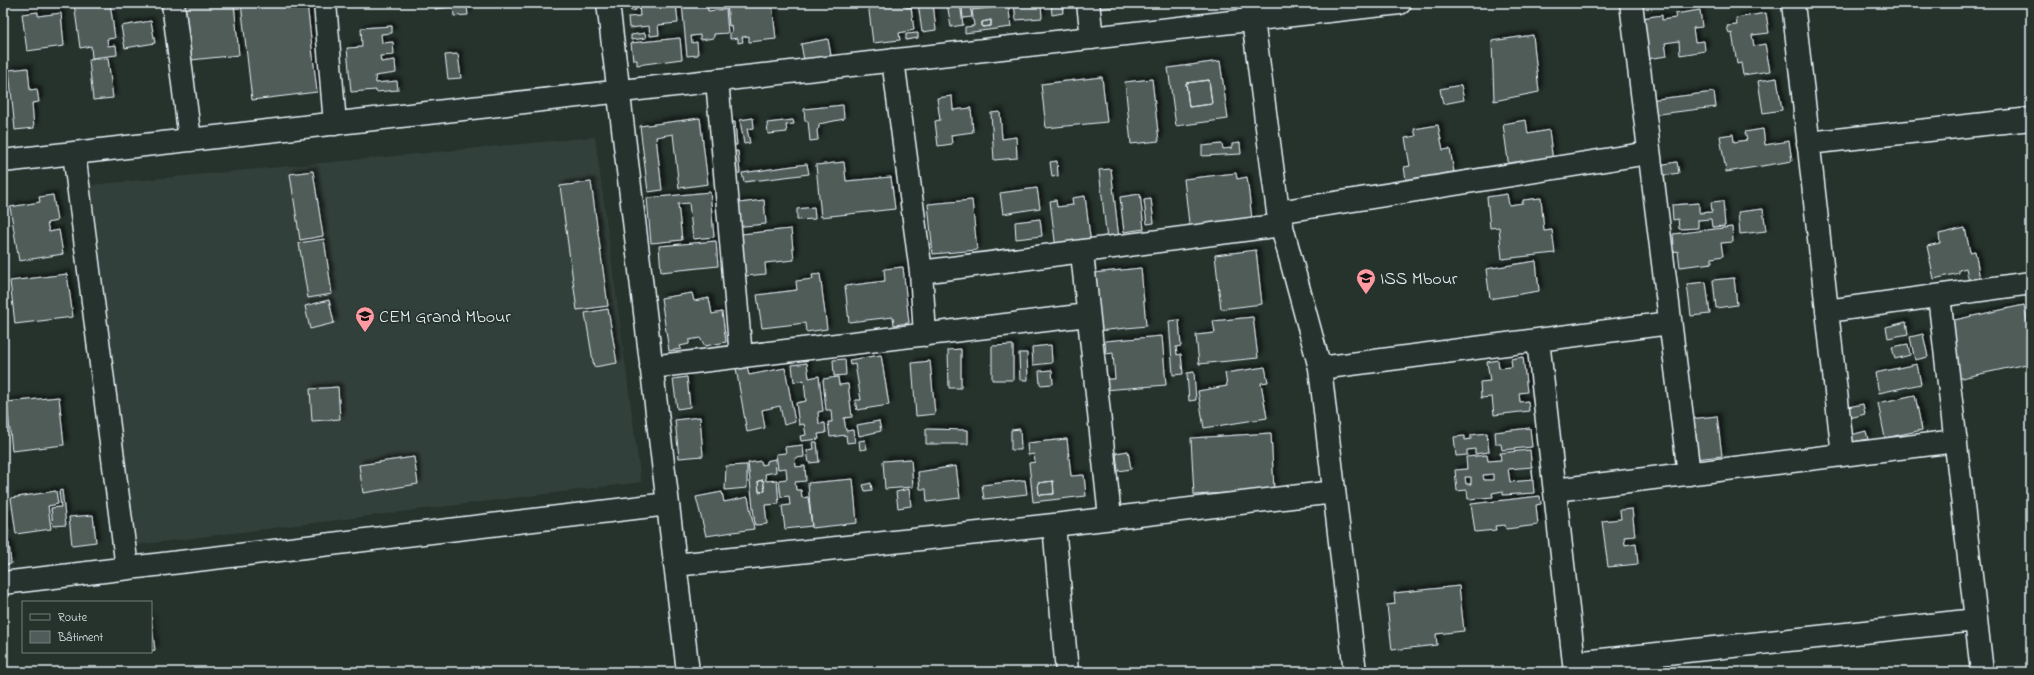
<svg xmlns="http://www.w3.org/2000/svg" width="2034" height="675" font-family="'Indie Flower',sans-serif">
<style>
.built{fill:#333f3a}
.building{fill:#505c59;stroke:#e8f1f8;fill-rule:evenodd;filter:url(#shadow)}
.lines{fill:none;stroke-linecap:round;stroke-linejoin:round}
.minor-casing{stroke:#e8f1f8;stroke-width:25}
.minor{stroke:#26332d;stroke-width:22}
.labels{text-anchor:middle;stroke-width:3.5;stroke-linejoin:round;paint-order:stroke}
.poi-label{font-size:18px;fill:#e8f1f8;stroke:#26332d;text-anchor:start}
</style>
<defs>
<filter id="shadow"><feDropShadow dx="3.5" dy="-3.5" stdDeviation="2" flood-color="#0009"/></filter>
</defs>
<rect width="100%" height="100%" fill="#26332d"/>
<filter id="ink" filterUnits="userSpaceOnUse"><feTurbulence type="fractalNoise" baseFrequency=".025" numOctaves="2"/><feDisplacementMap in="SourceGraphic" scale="8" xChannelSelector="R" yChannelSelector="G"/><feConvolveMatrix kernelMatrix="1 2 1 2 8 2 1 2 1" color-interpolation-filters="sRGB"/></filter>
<g filter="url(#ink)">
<path class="built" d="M595 137 641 482 136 545 91 185Z"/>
<path class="building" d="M74 3H110L115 38 107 39 108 46 116 45 117 55 92 58 91 46 80 48Z
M185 3H234L239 55 191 60Z
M241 3H307L317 92 252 100Z
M434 3H480V5L467 6 468 15 454 16 453 7 435 9Z
M539 3H570L539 7Z
M629 3H635L636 10 631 11Z
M639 3H656V8H665V3H676L678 23 658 25 659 35 650 36 649 26 629 28 628 17 640 16Z
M682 3H707L708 11 726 9 728 33 714 34V38L700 40V35L691 36 692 43 697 42 698 55 687 56Z
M727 3H772L776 39 749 42V36L742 37 743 42 738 43V38L730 39V33L732 32 731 25 729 26Z
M868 3H906L907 8 911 7 914 30 899 33 900 40 873 43Z
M918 3H933L936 30 922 32Z
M947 3H960L963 25 951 27Z
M971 3H996V4L972 8Z
M998 3H1008L1011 27 965 33V27L974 26 972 10 998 7ZM991 20V26L982 27V22Z
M1014 3H1041L1042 18 1016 20Z
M1051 3H1062L1063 13 1052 15Z
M1096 3H1114V7L1096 9Z
M970 6 972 17 963 18 962 7Z
M1700 10 1702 27 1693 28 1695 42 1704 41 1705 51 1680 55 1679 41 1665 43 1667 56 1640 60 1635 19 1662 15V20L1668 19 1676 18 1675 14Z
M38 12V16L61 13 64 46 27 51 22 14Z
M1766 13 1769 33 1752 35 1754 46 1765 44 1770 71 1743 75 1741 63 1737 64 1732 33 1729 34 1727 26 1737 25 1736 18Z
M991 20V26L982 27V22Z
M151 21 155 43 125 48 121 26Z
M392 26V33L381 34 382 43 393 42 394 55 380 56 381 62 395 60 396 73 375 76 376 83 397 81 398 90 376 92V90L351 92 347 48 362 47 361 28Z
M645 33 646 38 631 40V35Z
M918 33V38L906 40V34Z
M1533 35 1539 92 1494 101 1492 41Z
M680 38 682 59 637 65V60H633L631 43Z
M828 39 832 61 805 66 801 44Z
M458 54 461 78 448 79 445 55Z
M108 58 113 98 93 100 89 60Z
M1220 61 1228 119 1176 126 1168 68ZM1209 80 1212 104 1189 107 1186 83Z
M28 68 30 90 37 89 39 102 32 103 34 128 15 130 9 70Z
M1102 77 1107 122 1046 128 1041 84Z
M1777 78 1782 110 1763 113 1758 81Z
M1152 79 1159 141 1131 144 1125 82Z
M1209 80 1212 104 1189 107 1186 83Z
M1461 85 1464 100 1443 104 1440 89Z
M1714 92 1716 107 1651 115 1649 100Z
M952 96 953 110 971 108 973 132 951 135 952 144 938 146 935 121 940 120 937 98Z
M843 105 844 119 819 124V128L817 130 818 140 810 141 808 121H805L804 109Z
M1000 112 1002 139 1016 137 1017 158 994 160 991 113Z
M700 118 708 184 679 188 673 134 656 137 662 190 648 192 640 126Z
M753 118 754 128 747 129 750 143 744 144 740 120Z
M793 120 794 124 786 125 787 132 768 134 767 123Z
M1526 120 1528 134 1549 130 1553 162 1509 168 1503 124Z
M735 122 737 145H733V152L738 151 740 173 729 175 723 123Z
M1438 125 1443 150 1450 149 1454 172 1425 177 1426 183 1407 186 1404 167 1410 166 1405 138 1416 136 1414 129Z
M1763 129 1765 145 1789 141 1792 161 1726 172 1720 136 1733 134 1734 142 1747 140 1745 132Z
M1240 143 1241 154 1202 156V146L1222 144 1223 149 1232 148V144Z
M2031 143V166L2026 144Z
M1057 161 1058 176 1052 177 1050 162Z
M844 162 846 181 891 177 895 209 821 217 816 165Z
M1677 162 1679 173 1659 176 1658 165Z
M807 164 809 174 744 182 742 173Z
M1111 169 1119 239 1107 240 1099 170Z
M313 171 323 236 300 240 290 174Z
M1236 173 1237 179 1247 177 1252 219 1190 232 1184 179Z
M591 182 608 306 577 310 560 186Z
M1037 188 1040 208 1003 214 1000 193Z
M710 192 714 237 693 239 689 203 678 204 682 240 651 243 647 198Z
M1140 194 1144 229 1124 232 1120 197Z
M1507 194 1509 205 1523 203V200L1541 198 1544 231 1552 230 1555 253 1502 259 1499 227 1490 228 1487 197Z
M53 195 57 221 47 223 49 232 59 230 63 254 19 261 10 207 40 202 39 197Z
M1085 196 1091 245 1056 249 1050 201 1056 200 1057 207 1073 205 1072 198Z
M1151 199 1154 223 1147 224 1144 200Z
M764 200 766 224 733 227 731 204Z
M972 200 977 250 933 254 928 204Z
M1723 201 1725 226 1712 227 1711 219 1698 220V228L1679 229 1678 219 1673 220 1672 205 1699 203V213L1712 212 1711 202Z
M814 207 815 219 797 220V209Z
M1763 209 1766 231 1740 234 1738 212Z
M1040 219 1042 236 1016 239 1015 222Z
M1732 227 1733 242 1721 243 1723 256 1712 258V263L1680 267 1678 251 1668 253 1667 245 1674 244 1673 234Z
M1965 228 1970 252 1975 251 1980 279 1969 282 1966 268 1959 270V273L1934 279 1927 246 1940 243 1939 234Z
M791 229 794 260 765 263 766 274 745 276 741 234Z
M324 239 332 294 308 298 299 243Z
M716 241 718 266 661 272 659 246Z
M1256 250 1262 304 1221 309 1215 255Z
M1536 261 1539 291 1490 299 1486 269Z
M903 267 909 323 894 325 893 317 849 322 845 286 885 281 884 269Z
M1141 268 1146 326 1098 331 1093 273Z
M67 274 73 317 15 324 10 281Z
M820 274 827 329 806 332 805 323 762 328 757 295 797 290 796 281 813 279 812 275Z
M1734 278 1737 305 1716 308 1713 280Z
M1706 282 1710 314 1691 316 1687 284Z
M692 293 694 301 709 298 712 314 722 312 726 342 705 346 700 338 689 340V344L680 346 681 349 669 351 661 298Z
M329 300 334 323 310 329 305 306Z
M2024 305 2031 340V363L1957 379 1945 322Z
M608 309 617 363 594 367 585 313Z
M1253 317 1258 358 1199 364 1196 335 1215 333 1213 321Z
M1179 320 1181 346 1176 347 1177 355 1181 354 1183 374 1173 375 1169 321Z
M1906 322 1908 334 1888 338 1886 327Z
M1923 334 1928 357 1915 360 1910 337Z
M1162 336 1166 385 1104 390V379H1115L1113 353 1106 354 1105 341Z
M1908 344 1910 355 1895 359 1892 347Z
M1013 345V380H992V346Z
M1051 345 1052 363 1033 365 1032 347Z
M961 349V388H949L948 350Z
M1019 353H1027L1028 380H1020Z
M881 355 889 405 857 410 855 400H861L855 364 850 365 849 360Z
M1523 357 1527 392 1519 393 1520 402 1528 401 1529 411 1494 415 1492 397 1481 398 1480 382 1490 381 1487 362 1498 360 1499 368 1512 367 1511 359Z
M845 359 846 375 834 376 833 360Z
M930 361 935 414 916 416 912 363Z
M807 363 809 378 819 376 823 411 818 412 819 424 825 423 826 433 818 434 819 439 801 441 800 436 806 435 804 424 799 425 796 403 806 401 804 380 794 382 792 365Z
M1917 364 1921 384 1879 393 1875 373Z
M747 366 749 375 785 368 795 422 784 425 780 406 762 410 765 428 747 432 736 368Z
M1265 367 1268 382 1261 383 1267 418 1204 428 1198 391 1227 386 1225 373Z
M1052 370 1053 384 1040 385 1039 371Z
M1194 372 1196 400 1189 401 1187 373Z
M687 377 690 407 677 409 673 379Z
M838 377 839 385 848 384 852 417 844 418 846 431 853 430 855 442 847 443 846 435 830 437 828 422H832L831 410H826L823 379Z
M338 387 340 419 312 421 310 389Z
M1915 395 1922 430 1885 438 1878 403Z
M59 397 64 445 12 451 7 402Z
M1863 404 1865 414 1850 418 1848 407Z
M1717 416 1722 456 1695 459 1690 419Z
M700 417 703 456 679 458 675 420Z
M879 421 881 431 859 436 857 425Z
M1530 428 1532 447 1502 450 1501 444H1496L1495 432Z
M926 429 968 430V444H926Z
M1020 429 1021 450H1011V430Z
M1866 431 1868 439 1853 442 1851 435Z
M1271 433 1274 490 1194 495 1191 438Z
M1487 433 1489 452 1475 454V449L1467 450V455L1456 456 1454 437 1465 436V440L1471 439V435Z
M1067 439 1071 476 1084 475 1086 496 1033 502 1029 463 1035 462 1034 454 1028 455 1027 443ZM1053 481 1054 494 1039 495 1038 483Z
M865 440 867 449 860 450 859 441Z
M813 442H817L819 462 809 463 807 450 814 449Z
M803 445 804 457 795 458 796 467 805 466 806 481 795 482 796 490H801L802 498 808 497 812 526 785 529 782 506 790 505 789 496 781 497 779 480 787 479 786 468 778 469 776 454 786 453 785 447Z
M1530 450 1534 493 1503 495V491L1492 493 1493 497 1468 499 1467 490 1457 491 1455 470 1467 469 1466 457 1487 455 1488 461 1501 460 1500 453Z
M1128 451 1131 469 1118 471 1116 453Z
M414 457 418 484 363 493 359 465Z
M775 459 776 472 765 474 766 481 777 480 779 504 765 505 767 524 755 525 748 463 761 461 762 465 766 464V461ZM763 480 765 491 759 492 758 481Z
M911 459 913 487 885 489 883 461Z
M747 465V488L725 490 726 466Z
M956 466 960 498 927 502 926 489H920L918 472Z
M1532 467 1533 480 1510 482 1508 469Z
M1493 474V480H1484L1483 475Z
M1465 477H1471V484H1466Z
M853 479 857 523 812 528 808 483Z
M763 480 765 491 759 492 758 481Z
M1025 480 1027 494 984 499 982 485Z
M1053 481 1054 494 1039 495 1038 483Z
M871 483 872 490 865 491 863 485Z
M909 489 911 506 898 508 896 492Z
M62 490 66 525 53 526 51 508 61 507 59 491Z
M56 491 58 504 48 506 51 529 16 534 11 498Z
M722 492 724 502 748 497 754 529 706 536 696 497Z
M1540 496 1541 504 1536 505 1538 525 1506 529 1505 525 1495 526 1496 530 1475 532 1471 504Z
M1632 509 1635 536 1624 537 1625 545 1636 543 1638 564 1608 567 1602 521 1621 519 1620 510Z
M3 513H6L8 532 3 533Z
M93 515 96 542 72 545 69 517Z
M9 543 11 564 3 565V544Z
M1459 586 1464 631 1436 634 1437 645 1392 650 1387 605 1395 604 1394 593Z
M151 617 155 650 151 651Z"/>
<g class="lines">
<g class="minor-casing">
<path id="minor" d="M173 3 190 140
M325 3 335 124
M608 3 688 672
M1088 3 1092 38
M1253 3V20L1278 212 1320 368 1355 672
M1631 3 1689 474
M1793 3 1843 455
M893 60 921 272 925 335
M717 80 741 357
M1808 143 2031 119
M74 153 127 568
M3 161 1400 3
M1278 212 1649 153
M1082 253 1110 517
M921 272 1282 225
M1939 296 1982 672
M1827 311 2031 283
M1538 340 1575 672
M651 367 1088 315
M1320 368 1670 323
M1555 490 1956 441
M1054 525 1067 672
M675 565 1054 525 1334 492
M3 583 668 504
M1574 663 1976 620"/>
</g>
<use href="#minor" class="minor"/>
</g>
</g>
<defs>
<g id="university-pin" transform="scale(1)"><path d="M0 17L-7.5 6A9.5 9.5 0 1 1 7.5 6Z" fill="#ff9aa2" stroke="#26332d"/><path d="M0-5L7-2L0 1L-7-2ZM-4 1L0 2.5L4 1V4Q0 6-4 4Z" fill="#111"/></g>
<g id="school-pin" transform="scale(1)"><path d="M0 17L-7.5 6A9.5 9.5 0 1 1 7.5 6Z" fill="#ff9aa2" stroke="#26332d"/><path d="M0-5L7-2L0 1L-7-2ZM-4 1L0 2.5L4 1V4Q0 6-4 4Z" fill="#111"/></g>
</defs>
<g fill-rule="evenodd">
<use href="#university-pin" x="1366" y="278"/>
<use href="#school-pin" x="365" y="316"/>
</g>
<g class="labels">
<g class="poi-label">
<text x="1380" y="284">ISS Mbour</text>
<text x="379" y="322">CEM Grand Mbour</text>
</g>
</g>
<rect width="2034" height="675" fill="none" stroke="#26332d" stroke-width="16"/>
<rect x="8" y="8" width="2018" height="659" fill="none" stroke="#e8f1f8" stroke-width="1.5" filter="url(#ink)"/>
<rect x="22" y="601" width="130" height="52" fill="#26332d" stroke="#747f7e"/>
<rect x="30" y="614" width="20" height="6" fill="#26332d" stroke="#747f7e"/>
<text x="58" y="621" font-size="12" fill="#e8f1f8">Route</text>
<rect x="30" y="631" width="20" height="12" fill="#505c59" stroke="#747f7e"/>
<text x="58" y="641" font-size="12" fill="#e8f1f8">Bâtiment</text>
</svg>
